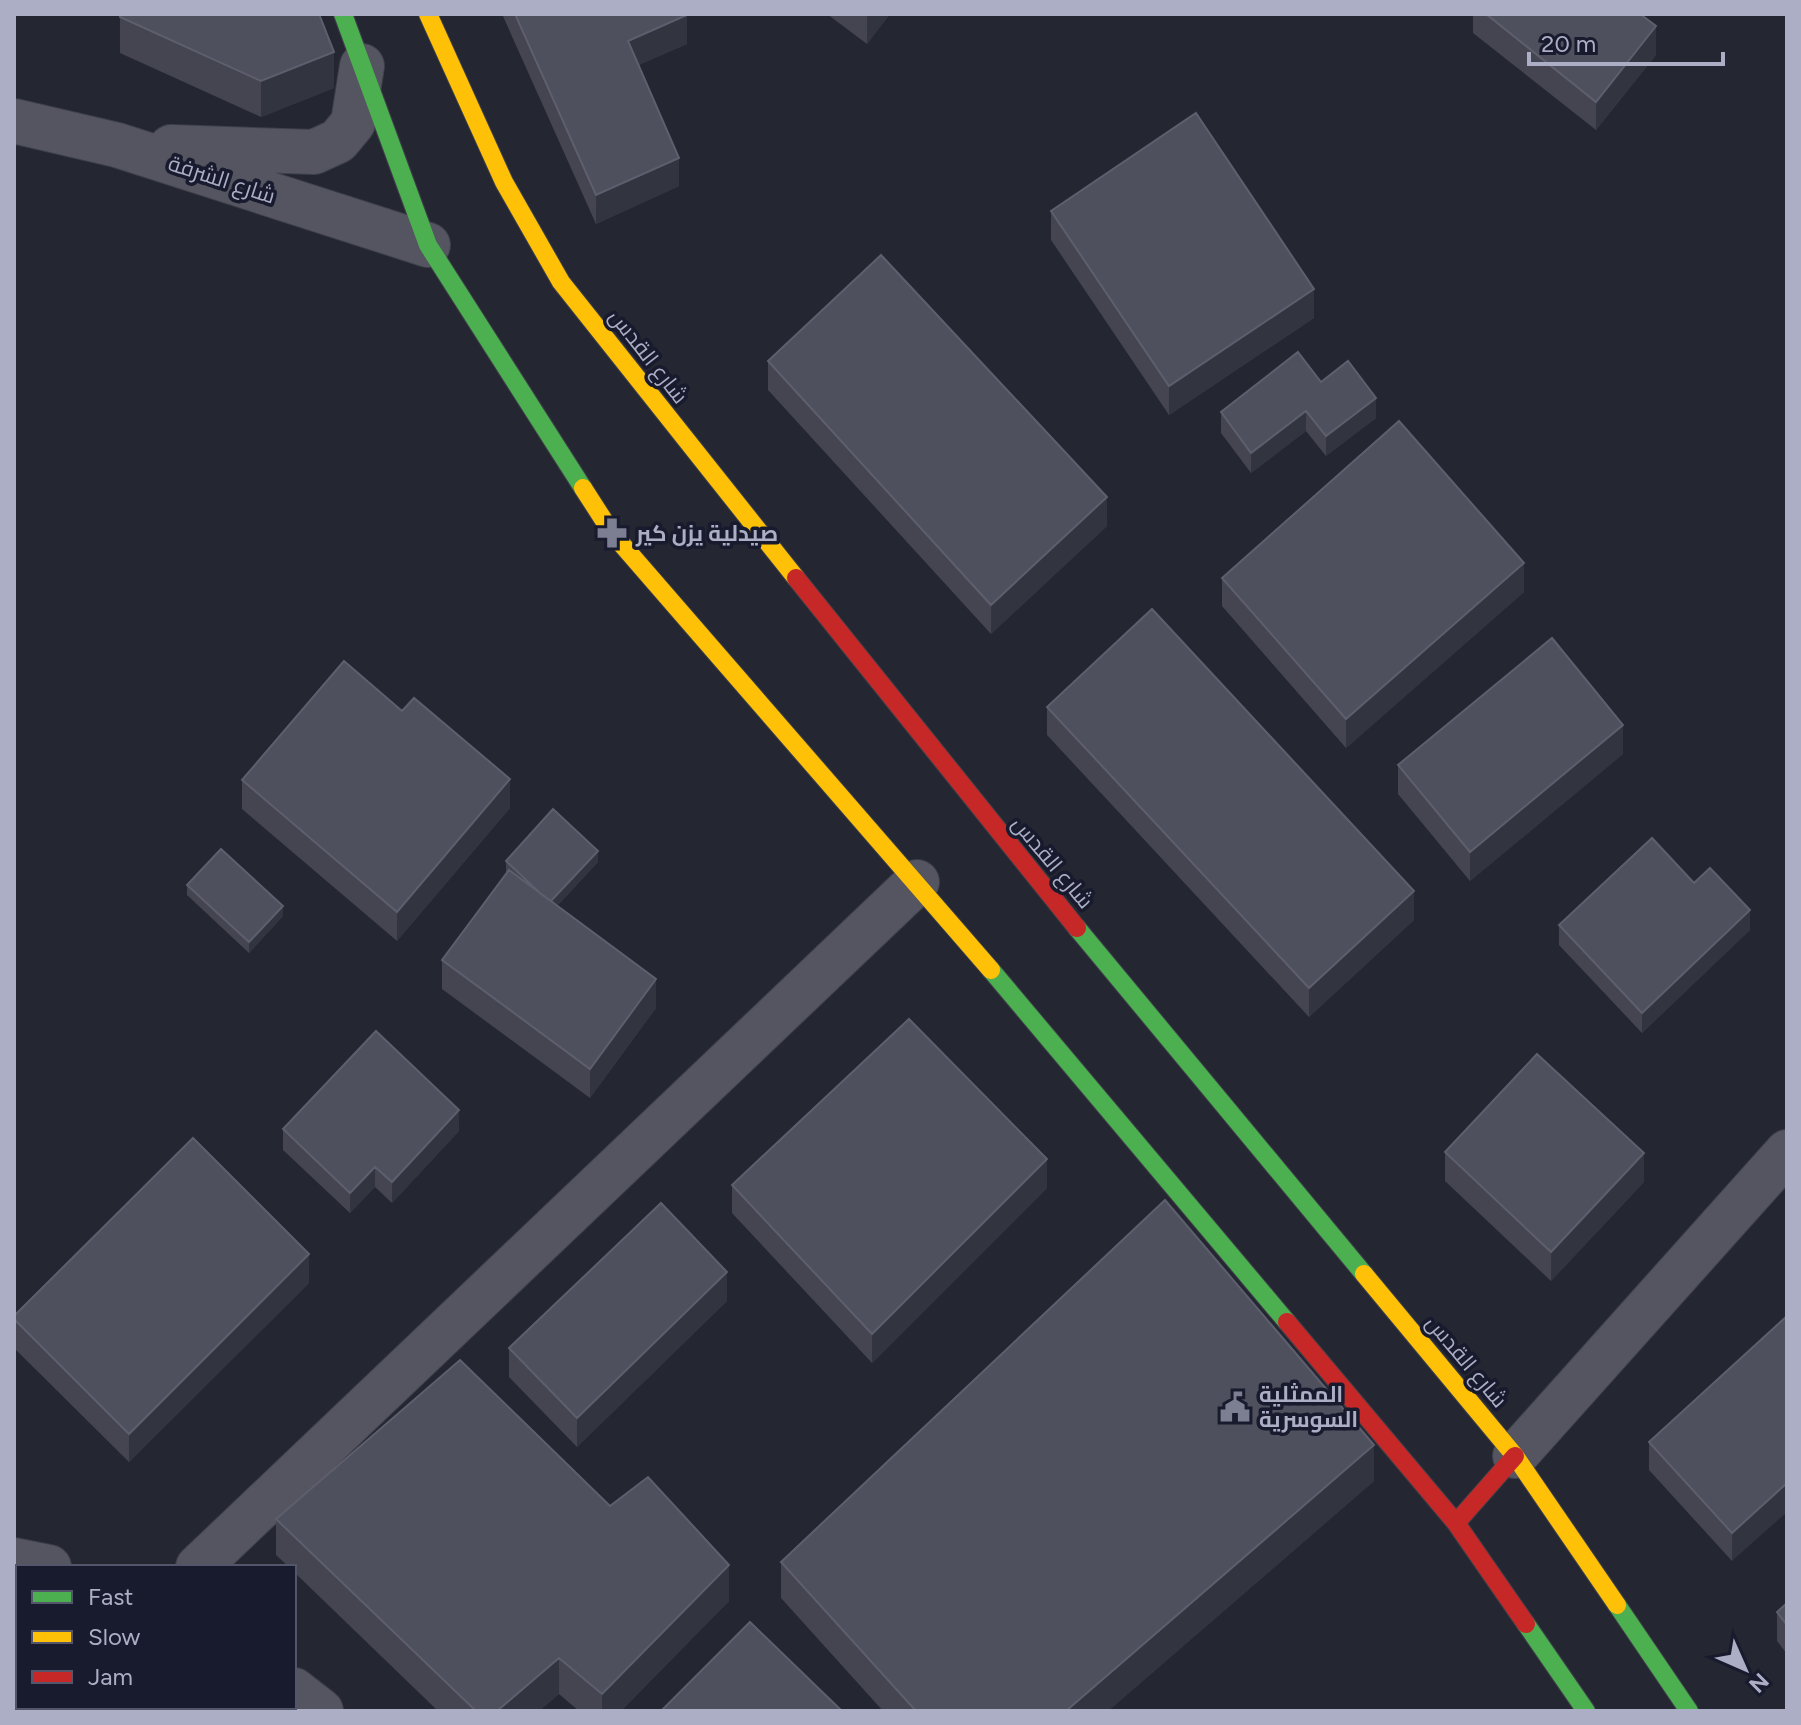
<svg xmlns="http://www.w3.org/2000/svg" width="1801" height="1725" font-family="Figtree,Cairo,sans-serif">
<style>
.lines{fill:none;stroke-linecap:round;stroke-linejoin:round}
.street-casing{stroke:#3e4049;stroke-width:46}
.fast-casing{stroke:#3e4049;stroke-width:20}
.slow-casing{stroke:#3e4049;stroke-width:20}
.jam-casing{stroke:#3e4049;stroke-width:20}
.street{stroke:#545560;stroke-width:44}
.fast{stroke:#4caf50;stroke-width:18}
.slow{stroke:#ffc107;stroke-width:18}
.jam{stroke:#c62828;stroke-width:18}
.wall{fill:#444551}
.shaded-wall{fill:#32343f}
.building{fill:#4f505d;stroke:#5e5f6e;stroke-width:2}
.labels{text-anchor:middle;stroke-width:7;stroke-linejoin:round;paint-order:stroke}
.street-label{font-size:22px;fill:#acaec5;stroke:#181a2d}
.poi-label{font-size:22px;font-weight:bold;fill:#acaec5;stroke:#181a2d;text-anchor:start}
</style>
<rect width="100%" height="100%" fill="#242632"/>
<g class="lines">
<g class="street-casing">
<path id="street" d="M14 121 117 145 428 245
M171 147 314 152 338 141 353 123 362 66
M1515 1456 1787 1152
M14 1560 49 1567
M198 1567 917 882
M294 1690 321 1711"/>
</g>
<g class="fast-casing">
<path id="fast" d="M343 14 428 245 583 488
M1077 928 1364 1274
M991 970 1287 1322
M1617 1605 1689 1711
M1526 1624 1586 1711"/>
</g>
<g class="slow-casing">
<path id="slow" d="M428 14 504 182 561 282 796 578
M583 488 612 533 991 970
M1364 1274 1515 1456 1617 1605"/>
</g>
<g class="jam-casing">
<path id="jam" d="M796 578 1077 928
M1287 1322 1456 1523 1526 1624
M1456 1523 1515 1456"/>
</g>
<use href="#street" class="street"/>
<use href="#fast" class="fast"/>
<use href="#slow" class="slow"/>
<use href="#jam" class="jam"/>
</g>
<path class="wall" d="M502 14H686L687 44 638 65 679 186 596 224Z
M827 14H890L867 44Z
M1473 14H1640L1656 55 1596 130 1473 33Z
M120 17 334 88 261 117 120 53Z
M1051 211 1314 318 1169 415 1051 240Z
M768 361 1107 526 991 634 768 390Z
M1321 382 1376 418 1326 456 1306 431 1251 473 1221 433V412Z
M1222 578 1524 592 1346 748 1222 606Z
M1047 707 1414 920 1309 1017 1047 735Z
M1623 754 1470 881 1398 794V765Z
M242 780 510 808 397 941 242 809Z
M506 861 598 862 557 906 656 1008 590 1098 442 989V960L507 873 506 872Z
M1694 883 1750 930 1642 1033 1559 945V925Z
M187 885 283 916 249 953 187 895Z
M283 1129 459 1131 392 1203 375 1187 350 1213 283 1150Z
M1445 1152 1644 1182 1551 1281 1445 1181Z
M732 1185 1047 1188 872 1363 732 1213Z
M309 1283 129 1462 14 1348V1316Z
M727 1301 577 1447 509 1377V1348Z
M1787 1316 1732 1561 1649 1470V1442Z
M1374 1481 1108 1711H883L781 1598V1562Z
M610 1506 729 1601 621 1711H579L559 1694 539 1711H438L294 1572V1567H289L276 1555V1519Z
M1787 1603V1654L1777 1641V1612Z"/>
<path class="shaded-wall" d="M868 14H890L867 44V16Z
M687 15V44L628 70V41Z
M1656 26V55L1596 130V102Z
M334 52V88L261 117V81Z
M679 158V186L596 224V195Z
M1314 289V318L1169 415V386Z
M1376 398V418L1326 456V436Z
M1306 411V431L1251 473V453Z
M1107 497V526L991 634V605Z
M1524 563V592L1346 748V719Z
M1623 725V754L1470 881V852Z
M510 779V808L397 941V912Z
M598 851V862L550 913V902Z
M1414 891V920L1309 1017V988Z
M283 906V916L249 953V942Z
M1750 910V930L1642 1033V1013Z
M656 979V1008L590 1098V1069Z
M459 1110V1131L392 1203V1182Z
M1644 1153V1182L1551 1281V1252Z
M1047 1159V1188L872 1363V1334Z
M375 1167V1187L350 1213V1193Z
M309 1254V1283L129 1462V1434Z
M727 1272V1301L577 1447V1418Z
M1374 1445V1481L1108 1711H1066Z
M1787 1483V1512L1732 1561V1533Z
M729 1565V1601L621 1711H602V1694Z
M559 1658V1694L539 1711H497Z"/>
<path class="building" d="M121 14H319L334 52 261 81 120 17Z
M515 14H686L687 15 628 41 679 158 596 195Z
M1486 14H1640L1656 26 1596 102Z
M1196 113 1314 289 1169 386 1051 211Z
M881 255 1107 497 991 605 768 361Z
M1298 352 1321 382 1348 361 1376 398 1326 436 1306 411 1251 453 1221 412Z
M1399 421 1524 563 1346 719 1222 578Z
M1152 609 1414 891 1309 988 1047 707Z
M1552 638 1623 725 1470 852 1398 765Z
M344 661 402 711 414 698 510 779 397 912 242 780Z
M553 809 598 851 551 901 541 894 506 861Z
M1652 838 1694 883 1710 868 1750 910 1642 1013 1559 925Z
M221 849 283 906 249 942 187 885Z
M509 870 656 979 590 1069 442 960Z
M909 1019 1047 1159 872 1334 732 1185Z
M376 1031 459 1110 392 1182 375 1167 350 1193 283 1129Z
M1537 1054 1644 1153 1551 1252 1445 1152Z
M193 1138 309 1254 129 1434 14 1319V1316Z
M1165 1200 1374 1445 1066 1711H916L781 1562Z
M661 1203 727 1272 577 1418 509 1348Z
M1787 1316V1483L1732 1533 1649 1442Z
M460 1360 610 1506 648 1477 729 1565 602 1694 559 1658 497 1711H476L276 1519Z
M1787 1603V1625L1777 1612Z
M750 1622 842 1711H661Z
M18 1678V1707H216L220 1711H14V1683Z"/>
<defs>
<g id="pharmacy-bare" transform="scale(2.4)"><path d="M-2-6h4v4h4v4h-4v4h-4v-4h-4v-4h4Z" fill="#7c7e92" stroke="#181a2d" stroke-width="2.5" paint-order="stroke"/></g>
<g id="civic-bare" transform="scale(2.4)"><path d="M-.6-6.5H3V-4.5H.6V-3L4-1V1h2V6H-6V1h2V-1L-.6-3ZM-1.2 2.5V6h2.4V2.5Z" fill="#7c7e92" stroke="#181a2d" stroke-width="2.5" paint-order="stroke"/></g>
</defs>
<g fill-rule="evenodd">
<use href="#pharmacy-bare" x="612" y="533"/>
<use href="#civic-bare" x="1235" y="1407"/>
</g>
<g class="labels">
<g class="street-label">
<text transform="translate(222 179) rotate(18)" y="8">شارع الشرفة</text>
<text transform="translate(649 356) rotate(52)" y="8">شارع القدس</text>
<text transform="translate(1053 862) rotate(50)" y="8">شارع القدس</text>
<text transform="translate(1467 1361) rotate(50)" y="8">شارع القدس</text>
</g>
<g class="poi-label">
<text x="636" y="541">صيدلية يزن كير</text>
<text x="1259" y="1402">الممثلية<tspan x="1259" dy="25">السوسرية</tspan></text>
</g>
</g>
<rect width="1801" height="1725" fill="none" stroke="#acaec5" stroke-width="32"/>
<rect x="16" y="1565" width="280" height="144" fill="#181a2d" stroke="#53556a" stroke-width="2"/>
<rect x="32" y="1591" width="40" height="12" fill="#4caf50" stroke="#53556a" stroke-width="2"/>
<text x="88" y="1605" font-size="24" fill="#acaec5">Fast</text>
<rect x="32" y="1631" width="40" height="12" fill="#ffc107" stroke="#53556a" stroke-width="2"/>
<text x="88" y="1645" font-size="24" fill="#acaec5">Slow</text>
<rect x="32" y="1671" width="40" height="12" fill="#c62828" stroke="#53556a" stroke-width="2"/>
<text x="88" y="1685" font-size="24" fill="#acaec5">Jam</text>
<g transform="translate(1745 1669) rotate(135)" stroke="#181a2d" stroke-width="6" paint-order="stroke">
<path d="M0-6L14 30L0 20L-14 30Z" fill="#acaec5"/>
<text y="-12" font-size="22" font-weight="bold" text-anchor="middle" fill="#acaec5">N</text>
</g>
<path d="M1529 52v12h194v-12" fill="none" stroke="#acaec5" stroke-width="4"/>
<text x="1541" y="52" font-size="24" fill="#acaec5" stroke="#181a2d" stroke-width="6" paint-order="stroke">20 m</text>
</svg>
